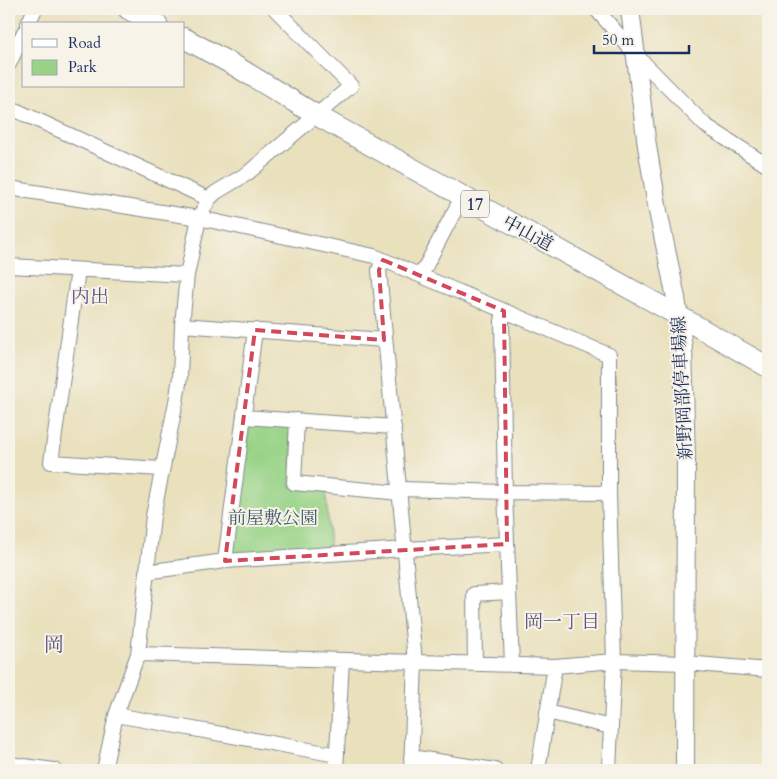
<svg xmlns="http://www.w3.org/2000/svg" width="777" height="779" font-family="Cardo,'Noto Serif JP',serif">
<style>
.green{fill:#98d387;stroke:#5a8172}
.lines{fill:none;stroke-linecap:round;stroke-linejoin:round}
.minor-casing{stroke:#82888d;stroke-width:16}
.major-casing{stroke:#82888d;stroke-width:20}
.highway-casing{stroke:#82888d;stroke-width:22}
.minor{stroke:#fff;stroke-width:14}
.major{stroke:#fff;stroke-width:18}
.highway{stroke:#fff;stroke-width:20}
.marked{fill:none;stroke:#d1495b;stroke-width:4;stroke-dasharray:10 6;stroke-linejoin:round}
.labels{text-anchor:middle;stroke-width:4;stroke-linejoin:round;paint-order:stroke}
.shield{fill:#f7f3e8;stroke:#5d6a87;stroke-width:1}
.shield-label{font-size:16px;font-weight:bold;fill:#1b2f5e}
.street-label{font-size:18px;fill:#1b2f5e;stroke:#f7f3e8}
.park-label{font-size:18px;fill:#3a5868;stroke:#f7f3e8}
.neighbourhood-label{font-size:19px;fill:#5e5481;stroke:#f7f3e8}
.quarter-label{font-size:20px;fill:#5e5481;stroke:#f7f3e8}
</style>
<rect width="100%" height="100%" fill="#f7f3e8"/>
<filter id="ink" filterUnits="userSpaceOnUse"><feTurbulence type="fractalNoise" baseFrequency=".02" numOctaves="2"/><feDisplacementMap in="SourceGraphic" scale="10" xChannelSelector="R" yChannelSelector="G"/><feConvolveMatrix kernelMatrix="1 2 1 2 8 2 1 2 1" color-interpolation-filters="sRGB"/></filter>
<filter id="wash" filterUnits="userSpaceOnUse"><feTurbulence type="fractalNoise" baseFrequency=".0096" numOctaves="4" result="noise"/><feDisplacementMap in="SourceGraphic" scale="20" xChannelSelector="R" yChannelSelector="G"/><feGaussianBlur stdDeviation="1.12" result="paint"/><feColorMatrix in="noise" values="0 0 0 0 0 0 0 0 0 0 0 0 0 0 0 0 0 1.4 0 .05"/><feComposite in="paint" operator="in"/></filter>
<g filter="url(#wash)">
<rect width="100%" height="100%" fill="#e9e0bc"/>
<path class="green" d="M256 423 293 427 291 487 326 491 330 551 234 556 231 553 249 427Z"/>
</g>
<g filter="url(#ink)">
<g class="lines">
<g class="minor-casing">
<path id="minor" d="M596 9 636 55 705 125 768 166
M28 24 35 9
M9 64 24 32
M9 107 209 199
M9 188 199 218 374 256 609 355V493L614 661 609 770
M383 260 379 270 415 662 411 770
M9 266 187 275
M78 270 51 462 161 469
M421 275 462 197
M504 311 502 321 505 492 512 665
M182 325 384 340
M244 417 394 427
M297 420 294 483 400 493
M400 489 505 492 609 493
M225 561 255 330
M146 572 225 561 405 549 507 544
M138 654 555 666 614 661 686 663 768 670
M475 664 474 594 509 592
M547 712 611 727
M116 715 337 755
M411 757 495 770
M9 764 54 770
M104 770 116 715 138 654 153 516 176 402 180 377 182 325 187 275 199 218 209 199 215 193 248 173 351 86 275 9
M336 770 342 660
M538 770 555 666"/>
</g>
<g class="major-casing">
<path id="major" d="M630 9 647 146 658 211 676 298 683 348 686 460 685 770"/>
</g>
<g class="highway-casing">
<path id="highway" d="M128 9 157 24
M184 38 237 67 316 115 679 316 768 367"/>
</g>
<use href="#minor" class="minor"/>
<use href="#major" class="major"/>
<use href="#highway" class="highway"/>
</g>
</g>
<path class="marked" d="M383 260 504 311 507 544 225 561 255 330 384 340 379 270Z"/>
<g class="labels">
<rect class="shield" x="461" y="190.5" width="28" height="27" rx="4"/>
<g class="shield-label">
<text x="475" y="210">17</text>
</g>
<g class="street-label">
<text transform="translate(528 233) rotate(29)" y="6">中山道</text>
<text transform="translate(682 388) rotate(-93)" y="6">新野岡部停車場線</text>
</g>
<g class="park-label">
<text x="273" y="524">前屋敷公園</text>
</g>
<g class="neighbourhood-label">
<text x="90" y="303">内出</text>
<text x="562" y="628">岡一丁目</text>
</g>
<g class="quarter-label">
<text x="54" y="651">岡</text>
</g>
</g>
<rect width="777" height="779" fill="none" stroke="#f7f3e8" stroke-width="30"/>
<rect x="22" y="22" width="162" height="65" fill="#f7f3e8" stroke="#9fa5b1"/>
<rect x="32" y="39" width="25" height="8" fill="#ffffff" stroke="#9fa5b1"/>
<text x="68" y="48" font-size="15" fill="#1b2f5e">Road</text>
<rect x="32" y="60" width="25" height="15" fill="#98d387" stroke="#9fa5b1"/>
<text x="68" y="72" font-size="15" fill="#1b2f5e">Park</text>
<path d="M594 45v8h95v-8" fill="none" stroke="#1b2f5e" stroke-width="2.5"/>
<text x="602" y="45" font-size="15" fill="#1b2f5e" stroke="#f7f3e8" stroke-width="4" paint-order="stroke">50 m</text>
</svg>
